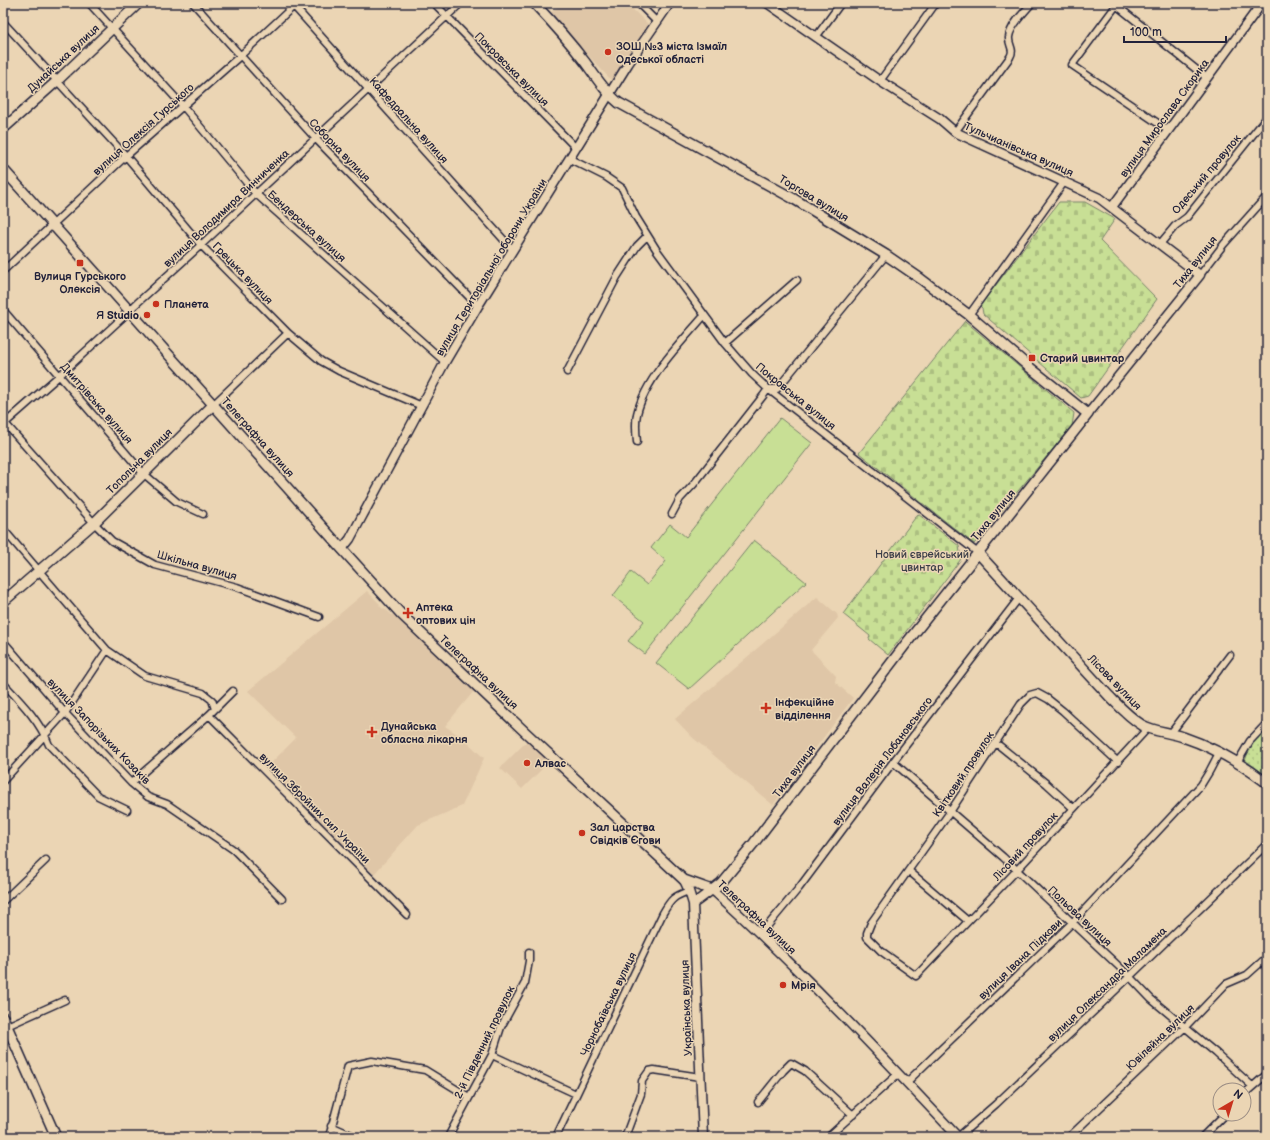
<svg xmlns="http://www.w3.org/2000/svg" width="1270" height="1140" font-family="'Balsamiq Sans',sans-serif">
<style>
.built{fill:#dfc6a7}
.green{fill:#c8df95;stroke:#758068}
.cemetery{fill:url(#cemetery-stones);stroke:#758068}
.garden{fill:url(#garden-dots);stroke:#758068}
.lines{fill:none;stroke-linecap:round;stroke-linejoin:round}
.minor-casing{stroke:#22223b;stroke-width:9}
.tertiary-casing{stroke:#22223b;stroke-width:11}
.secondary-casing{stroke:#22223b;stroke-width:12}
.minor{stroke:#ebd5b4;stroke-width:6}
.tertiary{stroke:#ebd5b4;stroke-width:8}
.secondary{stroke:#ebd5b4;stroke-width:9}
.poi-dot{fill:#c8321e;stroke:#ebd5b4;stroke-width:1.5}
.labels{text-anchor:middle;stroke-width:3;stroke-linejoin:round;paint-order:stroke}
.poi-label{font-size:11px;font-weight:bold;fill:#22223b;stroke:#ebd5b4;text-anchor:start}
.street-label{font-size:11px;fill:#22223b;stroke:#ebd5b4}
.park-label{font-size:11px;fill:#3b3e48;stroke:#ebd5b4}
</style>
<defs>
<pattern id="cemetery-stones" width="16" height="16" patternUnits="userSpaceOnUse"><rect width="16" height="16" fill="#c8df95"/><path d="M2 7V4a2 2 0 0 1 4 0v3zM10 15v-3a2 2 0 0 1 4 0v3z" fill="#acbf81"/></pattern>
<pattern id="garden-dots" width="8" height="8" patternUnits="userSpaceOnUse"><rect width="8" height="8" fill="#c8df95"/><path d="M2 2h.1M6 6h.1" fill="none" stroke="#acbf81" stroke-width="1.8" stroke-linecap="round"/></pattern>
</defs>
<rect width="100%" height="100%" fill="#ebd5b4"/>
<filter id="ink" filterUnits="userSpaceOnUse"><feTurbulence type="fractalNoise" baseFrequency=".025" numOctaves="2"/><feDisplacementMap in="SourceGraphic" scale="8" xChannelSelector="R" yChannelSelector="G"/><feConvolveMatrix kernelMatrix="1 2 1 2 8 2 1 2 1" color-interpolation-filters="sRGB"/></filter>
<g filter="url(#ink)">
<path class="built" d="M561 3H626L648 24 612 81 550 14Z
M367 591 380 604 379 605 383 609 384 608 392 615 395 613 474 691 445 726 464 739 484 758 462 806 418 825 374 874 266 768 296 738 248 691Z
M817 597 837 614 838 618 811 650 836 676 835 682 853 698 773 805 692 737 675 719Z
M532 736 554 757 522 789 500 768Z"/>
<path class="green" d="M780 418 812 443 645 654 628 641 644 621 613 596 631 572 647 585 666 561 651 548 670 524 686 537Z
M754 540 806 582 689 689 656 663Z"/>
<path class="cemetery" d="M1059 202H1085L1115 219 1100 241 1157 299 1088 396 1081 398 983 314 982 308 980 306Z
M965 321 1074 413 1072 426 974 544 859 453Z
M918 514 959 546 961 559 888 655 869 639 870 636 843 614Z"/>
<path class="garden" d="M1267 728V776L1245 760 1252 744Z"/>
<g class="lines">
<g class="minor-casing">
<path id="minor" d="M89 3 183 106 256 194 445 362
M193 3 316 139 478 306
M291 3 513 250
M434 3 576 148
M638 3 657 22
M1118 3 1072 65 1168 130
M1116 5 1207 78
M3 22 126 156 201 245 288 333 321 361 339 371 422 406
M816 37 841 3
M880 81 936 3
M955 132 1010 57C1015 49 1008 45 1009 37 1010 26 1025 11 1032 3
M570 159 606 177 622 188 636 217 656 249 725 343 752 374 768 389 978 553
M1160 244 1175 226 1187 217 1267 117
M3 271 126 156 240 56 297 3
M1200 275 1224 244 1267 196
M3 310 143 473 177 502 203 514
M969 315 1065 181
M725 343 797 280
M567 372 617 277 637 246 647 236
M213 405 288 333
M3 421 94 523 112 541 155 565 237 587 319 617
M3 425 60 375 121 319 135 305 201 245 461 3
M637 442C636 433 635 423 637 414 645 379 681 342 704 316
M672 514 680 499 694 484 763 396 768 389H777L886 255
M3 529 107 650 145 676 203 693 212 700 215 709
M3 641 65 713 131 783 148 797 167 804 234 850 282 899
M3 683C20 701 40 721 49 745L98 796 127 810
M209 715 407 915
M1171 733 1230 655
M996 743 1047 784 1073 808
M893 762 1003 857 1129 976 1151 999 1216 1053 1252 1086
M1118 762 1063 711 1048 699 1037 693 1030 695 1021 704 950 812 871 923 867 933V937L881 951 916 976 1017 870 1148 728
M1237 763 1250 741 1267 723
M3 781 65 713 107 650
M131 783 209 715 233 691
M909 871 968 921
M3 901 46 860
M760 935 799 888 893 762 1019 598
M7 1026 65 1000
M492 1055 576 1094
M907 1082 1073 922 1201 785 1209 772 1219 753
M1244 1094 1267 1074
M758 1102 783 1071 791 1063 805 1071 853 1115
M331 1126 356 1137
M329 1137 348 1066 372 1061 425 1070 469 1097
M448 1137 492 1055 501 1027 525 983 529 961V952
M556 1137 663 913C671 899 674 896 689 891
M625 1137 641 1094 642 1081 649 1071 654 1070 700 1077
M828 1137 898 1074
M958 1137 996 1104 1094 1011 1267 844
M1069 1137 1185 1027 1226 984 1247 975 1267 957
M1202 1137 1225 1114"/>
</g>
<g class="tertiary-casing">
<path id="tertiary" d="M767 3 880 81 940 119 955 132 1099 198 1200 275 1088 414
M1112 207 1262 3
M342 549 350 539 445 362 478 306 628 64 670 3
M684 880 689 891 693 904 703 1137
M693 904 712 890 717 894C802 971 880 1054 958 1137"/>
</g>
<g class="secondary-casing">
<path id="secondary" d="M3 129 57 81 139 3
M3 169 342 549 402 615 523 730 684 880 712 890 721 883 754 843 905 645 1088 414 1028 366 969 315 921 279 886 255 794 199 619 103C605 92 596 77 585 62 569 41 552 22 534 3
M978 553 1109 696C1119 706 1129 717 1142 725 1154 732 1170 732 1183 737 1213 747 1242 764 1267 783
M3 602 94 523 213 405
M3 1017 56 1137"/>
</g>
<use href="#minor" class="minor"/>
<use href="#tertiary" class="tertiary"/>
<use href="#secondary" class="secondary"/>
</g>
</g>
<g class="poi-dot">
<circle cx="608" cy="52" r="4"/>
<rect x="76" y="259" width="8" height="8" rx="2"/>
<circle cx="156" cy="304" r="4"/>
<circle cx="147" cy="315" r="4"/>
<rect x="1028" y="354" width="8" height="8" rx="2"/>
<path d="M406 607h4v4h4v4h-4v4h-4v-4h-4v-4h4z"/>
<path d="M764 702h4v4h4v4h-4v4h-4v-4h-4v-4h4z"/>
<path d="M370 726h4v4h4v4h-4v4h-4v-4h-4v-4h4z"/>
<circle cx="527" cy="763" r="4"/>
<circle cx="582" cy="833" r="4"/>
<circle cx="783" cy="985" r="4"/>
</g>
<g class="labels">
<g class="poi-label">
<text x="616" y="50">ЗОШ №3 міста Ізмаїл<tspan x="616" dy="13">Одеської області</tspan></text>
<text x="80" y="280" text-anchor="middle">Вулиця Гурського<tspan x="80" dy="13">Олексія</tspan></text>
<text x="164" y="308">Планета</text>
<text x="139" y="319" text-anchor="end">Я Studio</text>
<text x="1040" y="362">Старий цвинтар</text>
<text x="416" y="611">Аптека<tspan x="416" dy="13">оптових цін</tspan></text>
<text x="775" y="706">Інфекційне<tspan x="775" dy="13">відділення</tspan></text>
<text x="381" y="730">Дунайська<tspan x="381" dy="13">обласна лікарня</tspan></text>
<text x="535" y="767">Алвас</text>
<text x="590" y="831">Зал царства<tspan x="590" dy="13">Свідків Єгови</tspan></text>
<text x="791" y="989">Мрія</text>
</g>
<g class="street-label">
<text transform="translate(63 58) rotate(-43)" y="4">Дунайська вулиця</text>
<text transform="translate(512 69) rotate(45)" y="4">Покровська вулиця</text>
<text transform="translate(1164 118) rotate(-54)" y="4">вулиця Мирослава Скорика</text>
<text transform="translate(409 120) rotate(48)" y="4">Кафедральна вулиця</text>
<text transform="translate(143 129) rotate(-42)" y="4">вулиця Олексія Гурського</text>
<text transform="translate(1019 149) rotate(24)" y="4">Тульчианівська вулиця</text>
<text transform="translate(340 150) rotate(46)" y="4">Соборна вулиця</text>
<text transform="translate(1206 174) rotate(-50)" y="4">Одеський провулок</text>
<text transform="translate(814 198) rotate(31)" y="4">Торгова вулиця</text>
<text transform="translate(226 208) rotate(-43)" y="4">вулиця Володимира Винниченка</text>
<text transform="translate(307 226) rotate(42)" y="4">Бендерська вулиця</text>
<text transform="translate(1195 262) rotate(-52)" y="4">Тиха вулиця</text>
<text transform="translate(491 267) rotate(-59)" y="4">вулиця Територіальної оборони України</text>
<text transform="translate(243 273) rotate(46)" y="4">Грецька вулиця</text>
<text transform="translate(796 396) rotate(39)" y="4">Покровська вулиця</text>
<text transform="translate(97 403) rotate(49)" y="4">Дмитрівська вулиця</text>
<text transform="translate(258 437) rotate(48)" y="4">Телеграфна вулиця</text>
<text transform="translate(139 461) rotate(-45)" y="4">Топольна вулиця</text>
<text transform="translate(993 515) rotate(-51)" y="4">Тиха вулиця</text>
<text transform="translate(197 565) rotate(16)" y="4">Шкільна вулиця</text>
<text transform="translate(479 672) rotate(43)" y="4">Телеграфна вулиця</text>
<text transform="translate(1115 682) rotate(46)" y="4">Лісова вулиця</text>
<text transform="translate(99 731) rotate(46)" y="4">вулиця Запорізьких Козаків</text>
<text transform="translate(882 761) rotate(-53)" y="4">вулиця Валерія Лобановського</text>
<text transform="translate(794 771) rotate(-53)" y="4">Тиха вулиця</text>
<text transform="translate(963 774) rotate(-56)" y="4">Квітковий провулок</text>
<text transform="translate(315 808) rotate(45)" y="4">вулиця Збройних сил України</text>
<text transform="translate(1025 846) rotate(-47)" y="4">Лісовий провулок</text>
<text transform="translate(1080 916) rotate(43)" y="4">Польова вулиця</text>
<text transform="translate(757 917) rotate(43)" y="4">Телеграфна вулиця</text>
<text transform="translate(1020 959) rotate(-44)" y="4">вулиця Івана Підкови</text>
<text transform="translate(1107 984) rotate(-44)" y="4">вулиця Олександра Маламена</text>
<text transform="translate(608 1004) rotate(-64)" y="4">Чорнобаївська вулиця</text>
<text transform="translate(686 1008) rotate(-92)" y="4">Українська вулиця</text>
<text transform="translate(1160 1037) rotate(-44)" y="4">Ювілейна вулиця</text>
<text transform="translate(484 1042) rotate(-64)" y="4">2-й Південний провулок</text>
</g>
<g class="park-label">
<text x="922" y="558">Новий єврейський<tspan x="922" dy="13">цвинтар</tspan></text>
</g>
</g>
<rect width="1270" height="1140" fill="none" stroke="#ebd5b4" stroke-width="16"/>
<rect x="8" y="8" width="1254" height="1124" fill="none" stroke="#22223b" stroke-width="1.5" filter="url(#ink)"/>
<g transform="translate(1232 1102) rotate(38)"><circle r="19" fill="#ebd5b4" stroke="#9b8d84"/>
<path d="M0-3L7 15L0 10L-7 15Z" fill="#c8321e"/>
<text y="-6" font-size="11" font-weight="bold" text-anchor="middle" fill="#22223b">N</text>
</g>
<path d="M1124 36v6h102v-6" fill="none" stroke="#22223b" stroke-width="2"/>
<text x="1130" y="36" font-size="12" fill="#22223b" stroke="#ebd5b4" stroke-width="3" paint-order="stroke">100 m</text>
</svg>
